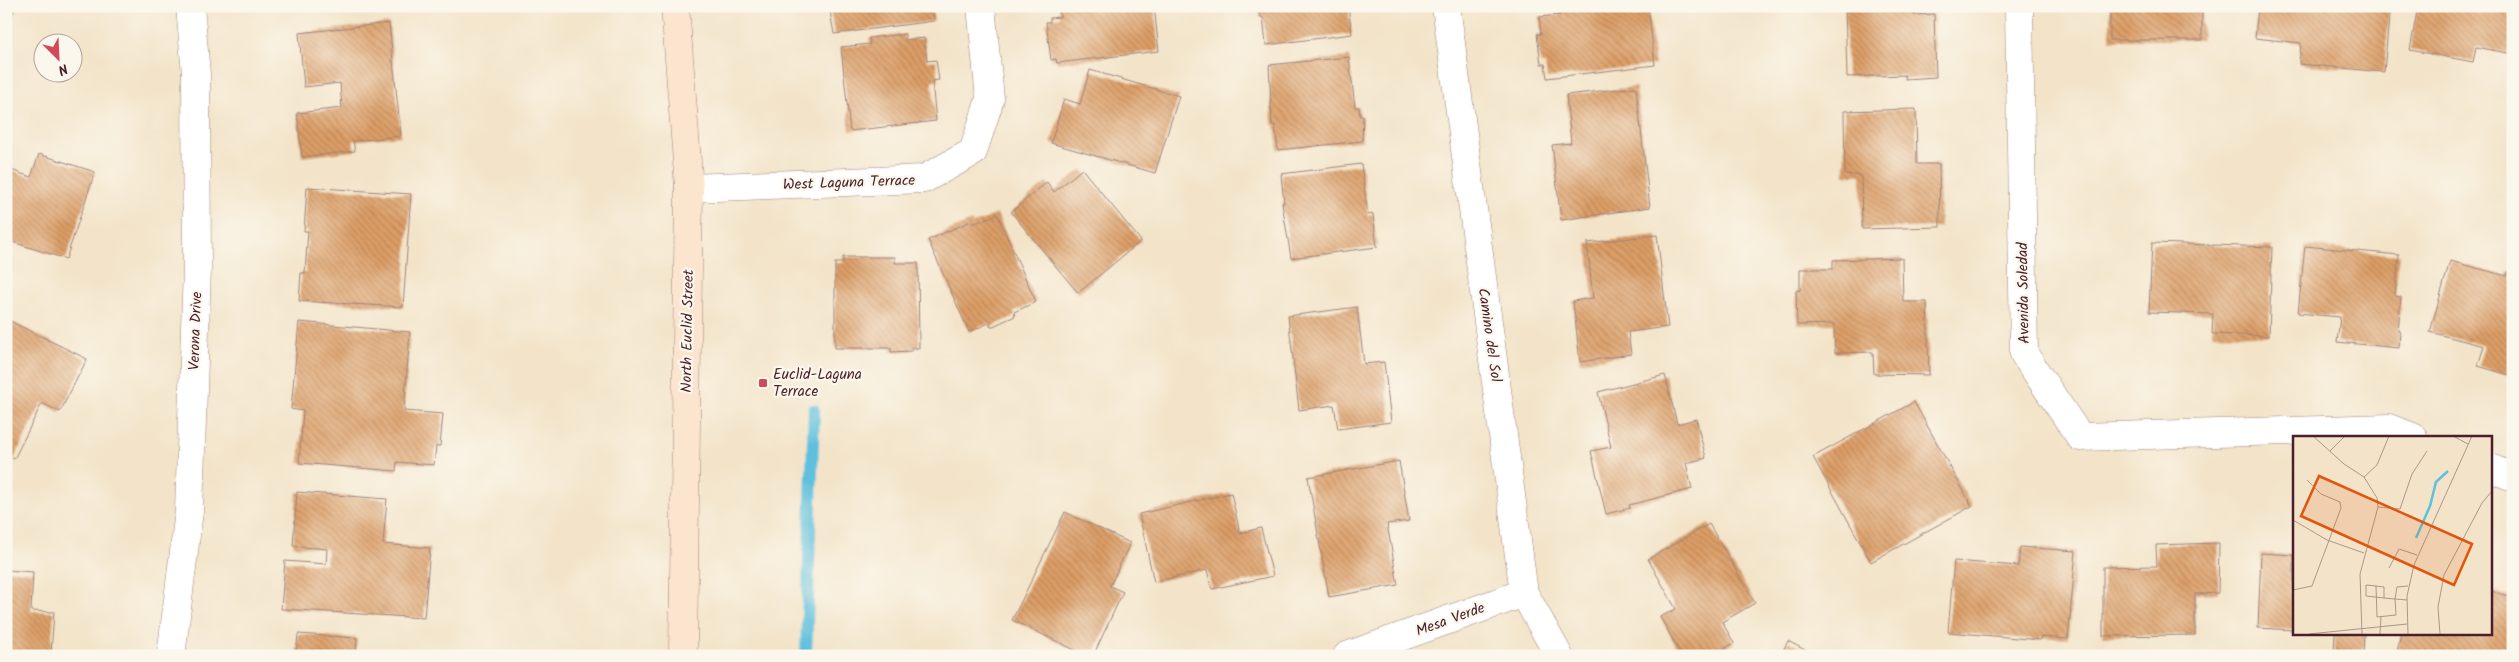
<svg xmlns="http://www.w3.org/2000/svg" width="2519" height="662" font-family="Kalam,sans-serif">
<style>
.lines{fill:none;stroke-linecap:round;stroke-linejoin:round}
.stream{stroke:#5fc0de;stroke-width:12}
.building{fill:url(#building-back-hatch)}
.street-casing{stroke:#9e827a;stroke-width:29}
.secondary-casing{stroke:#9e827a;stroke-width:29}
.street{stroke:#fff;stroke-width:28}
.secondary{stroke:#fce5cf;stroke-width:28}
.poi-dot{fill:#d1495b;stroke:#fbf7ec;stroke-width:2}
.labels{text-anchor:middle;stroke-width:4.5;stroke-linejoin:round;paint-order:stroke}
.street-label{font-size:15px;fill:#4a1f2b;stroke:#fbf7ec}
.poi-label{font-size:15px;fill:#4a1f2b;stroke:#fbf7ec;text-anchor:start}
.inset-river{fill:none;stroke:#5fc0de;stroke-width:2.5}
.inset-road{fill:none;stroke:#af958a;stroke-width:1}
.view{fill:#e0560e;fill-opacity:0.15;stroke:#e0560e;stroke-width:2.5}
.inset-edge{fill:none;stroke:#4a1f2b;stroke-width:2.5}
</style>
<defs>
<pattern id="building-back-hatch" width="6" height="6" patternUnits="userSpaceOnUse" patternTransform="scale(1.25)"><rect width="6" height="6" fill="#dd9f67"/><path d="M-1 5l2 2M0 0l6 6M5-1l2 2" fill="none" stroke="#b58155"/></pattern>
</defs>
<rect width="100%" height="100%" fill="#fbf7ec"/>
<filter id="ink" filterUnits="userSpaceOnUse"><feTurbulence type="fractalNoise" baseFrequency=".02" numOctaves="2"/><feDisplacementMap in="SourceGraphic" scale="10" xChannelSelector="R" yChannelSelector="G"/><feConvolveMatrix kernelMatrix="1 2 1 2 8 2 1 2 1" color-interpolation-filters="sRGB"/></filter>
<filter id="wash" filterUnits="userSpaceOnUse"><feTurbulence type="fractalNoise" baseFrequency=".0096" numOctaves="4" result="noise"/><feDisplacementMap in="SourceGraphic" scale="20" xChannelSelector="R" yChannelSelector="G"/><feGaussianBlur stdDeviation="1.12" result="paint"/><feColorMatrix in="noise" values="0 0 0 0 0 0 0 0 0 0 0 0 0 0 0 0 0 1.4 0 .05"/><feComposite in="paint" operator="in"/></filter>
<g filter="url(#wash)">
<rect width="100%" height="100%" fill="#f3e4c9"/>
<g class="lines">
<path class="stream" d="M806 656 814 410"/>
</g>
<g id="blocks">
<path class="building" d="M6 6H16L6 30Z
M825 6H932L934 21 834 34 830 11 825 12Z
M1059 6H1154L1159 51 1057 63 1056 59 1051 60 1046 22H1050V18L1060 17Z
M1258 6H1348L1352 34 1266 45 1263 17H1260Z
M1551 6H1648L1655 65 1547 78 1545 64H1541L1537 34H1541L1539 17 1560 15 1559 11 1552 12Z
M1845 6H1914V15L1934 14 1936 77 1905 79V75L1847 77Z
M2110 6H2202V40H2110Z
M2258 6H2390L2384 72 2299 64 2301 43 2255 38Z
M2418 6H2513V54L2476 47 2473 62 2410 50Z
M389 23 401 136 353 141 355 151 302 157 297 113 342 108 340 83 304 87 299 33Z
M905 34V40L924 38 927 61 936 60 939 80 932 81 936 121 850 131 841 47 870 44 869 38Z
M1349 57 1355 107H1359L1360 116H1363L1362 141 1278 150 1275 125H1272L1269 65Z
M1090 70 1179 96 1155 173 1051 143 1064 99 1080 104Z
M1636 87 1650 207 1561 220 1552 145 1571 143 1566 95Z
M1916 109 1917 164H1939L1940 227 1862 229 1861 175H1845L1844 111Z
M39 154 95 172 66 259 6 240V164L12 166 11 170 31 177Z
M1361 164 1368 215 1373 214 1377 247 1291 258 1282 203H1284L1281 174Z
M1082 169 1141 241 1078 293 1011 212 1047 182 1054 192Z
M307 187 411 194 403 307 299 301 301 273H305L308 231H304Z
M997 214 1036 302 1014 312 1015 316 991 327 989 323 969 332 928 240 971 221 973 224Z
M1657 235 1668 327 1628 332 1631 354 1580 362 1573 301 1593 298 1587 243Z
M2152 243 2272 247 2269 336 2212 334 2213 314 2149 312Z
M2305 246 2399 255 2395 296 2401 297 2398 331H2400L2399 348 2337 342 2340 317 2298 313Z
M843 257H895V263H918L919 348H911L912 351 891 352V348H835V263H843Z
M1902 258 1903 302H1927L1929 375 1874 374 1873 352 1835 353 1834 324 1797 325 1796 291 1800 290V269H1833V260Z
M2450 261 2507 276 2509 271 2513 272V376L2478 366 2484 346 2430 332Z
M1357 307 1364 364 1384 362 1391 422 1338 429 1334 405 1299 410 1288 316Z
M6 319 87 359 60 412 42 403 14 459 6 455Z
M299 322 410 332 404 411 443 414 440 446H436L434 465 397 462 396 471 299 463 303 411 291 409Z
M1665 375 1677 424 1696 419 1706 458 1686 463 1692 489 1629 505 1630 508 1606 514 1591 451 1611 447 1598 392Z
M1914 402 1972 506 1871 562 1813 457Z
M1399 461 1409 521 1387 524 1398 585 1329 597 1308 477Z
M297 492 387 499 383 544 430 548 424 618 281 609 285 561 326 564 327 549 293 546Z
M1231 493 1240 533 1261 528 1273 576 1212 589 1207 570 1154 582 1139 514Z
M1065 512 1130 543 1110 586 1123 592 1093 656H1077L1073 654 1075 650 1012 620Z
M1709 524 1755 603 1722 622 1734 643 1712 656H1682L1660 617 1676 609 1648 559Z
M2219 543 2218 593 2195 594V635L2103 636V567L2157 566 2156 545Z
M2020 547 2076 551 2068 639 2040 637V640L1948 632 1954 561 2018 566Z
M2261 553 2294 555V630L2258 628Z
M6 570 33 572 31 611 54 612 51 653 36 652V656H6Z
M2490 591 2513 597V656H2396L2401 633H2490Z
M2335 633H2364L2363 656 2334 654Z
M298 634 357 638 356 656H296Z
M1788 641 1816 656H1780Z"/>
</g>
</g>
<g filter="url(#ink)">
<use href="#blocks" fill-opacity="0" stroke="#9e827a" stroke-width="1"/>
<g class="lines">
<g class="street-casing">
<path id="street" d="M1446 6 1524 593 1559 656
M2019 6 2024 354 2080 437 2389 428 2413 437
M689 188 924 179 973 152 990 99 981 6
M2490 468 2513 477
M171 656 189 511 197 267 196 74 190 6
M1347 656 1524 593"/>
</g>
<g class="secondary-casing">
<path id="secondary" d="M675 6 689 188 683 656"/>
</g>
<use href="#street" class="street"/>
<use href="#secondary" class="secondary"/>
</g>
</g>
<rect class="poi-dot" x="758" y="378" width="10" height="10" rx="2.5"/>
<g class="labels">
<g class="street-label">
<text transform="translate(849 182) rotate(-2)" y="5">West Laguna Terrace</text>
<text transform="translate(2023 293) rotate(-91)" y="5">Avenida Soledad</text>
<text transform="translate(195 331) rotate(-88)" y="5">Verona Drive</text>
<text transform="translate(687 331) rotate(-89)" y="5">North Euclid Street</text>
<text transform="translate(1490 335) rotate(82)" y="5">Camino del Sol</text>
<text transform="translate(1450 619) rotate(-20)" y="5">Mesa Verde</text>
</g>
<g class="poi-label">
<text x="773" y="379">Euclid-Laguna<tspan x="773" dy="17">Terrace</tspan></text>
</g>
</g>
<g transform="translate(2293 436)">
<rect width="199" height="199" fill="#f3e4c9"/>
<path class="inset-river" d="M123 102 137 70 143 46 155 35"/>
<path class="inset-road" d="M20 0 51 28 71 41 84 62 85 71 67 138 69 198M160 0 175 8M37 15 52 0M71 41 84 29 96 0M85 71 107 73 119 38 134 15M0 84 34 104 71 117M96 132 106 113 124 119M83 150 73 149V160L91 162M0 154 19 150 48 72 47 66 28 58 14 44M114 164 102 163 91 162V151L83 150 84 181 103 179 102 163 104 151 115 150M16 198 114 188M87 198 88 180M115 198 114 160 121 129 179 0M147 198 145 171 151 139 189 67 199 55"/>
<path class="view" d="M26 40 179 108 161 149 8 80Z"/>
<rect width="199" height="199" class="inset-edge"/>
</g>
<rect width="2519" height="662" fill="none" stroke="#fbf7ec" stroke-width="25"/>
<g transform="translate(58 58) rotate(156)"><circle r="24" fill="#fbf7ec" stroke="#b4a19f"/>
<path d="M0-4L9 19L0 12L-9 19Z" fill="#d1495b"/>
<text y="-8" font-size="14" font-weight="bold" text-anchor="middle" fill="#4a1f2b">N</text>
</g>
</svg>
